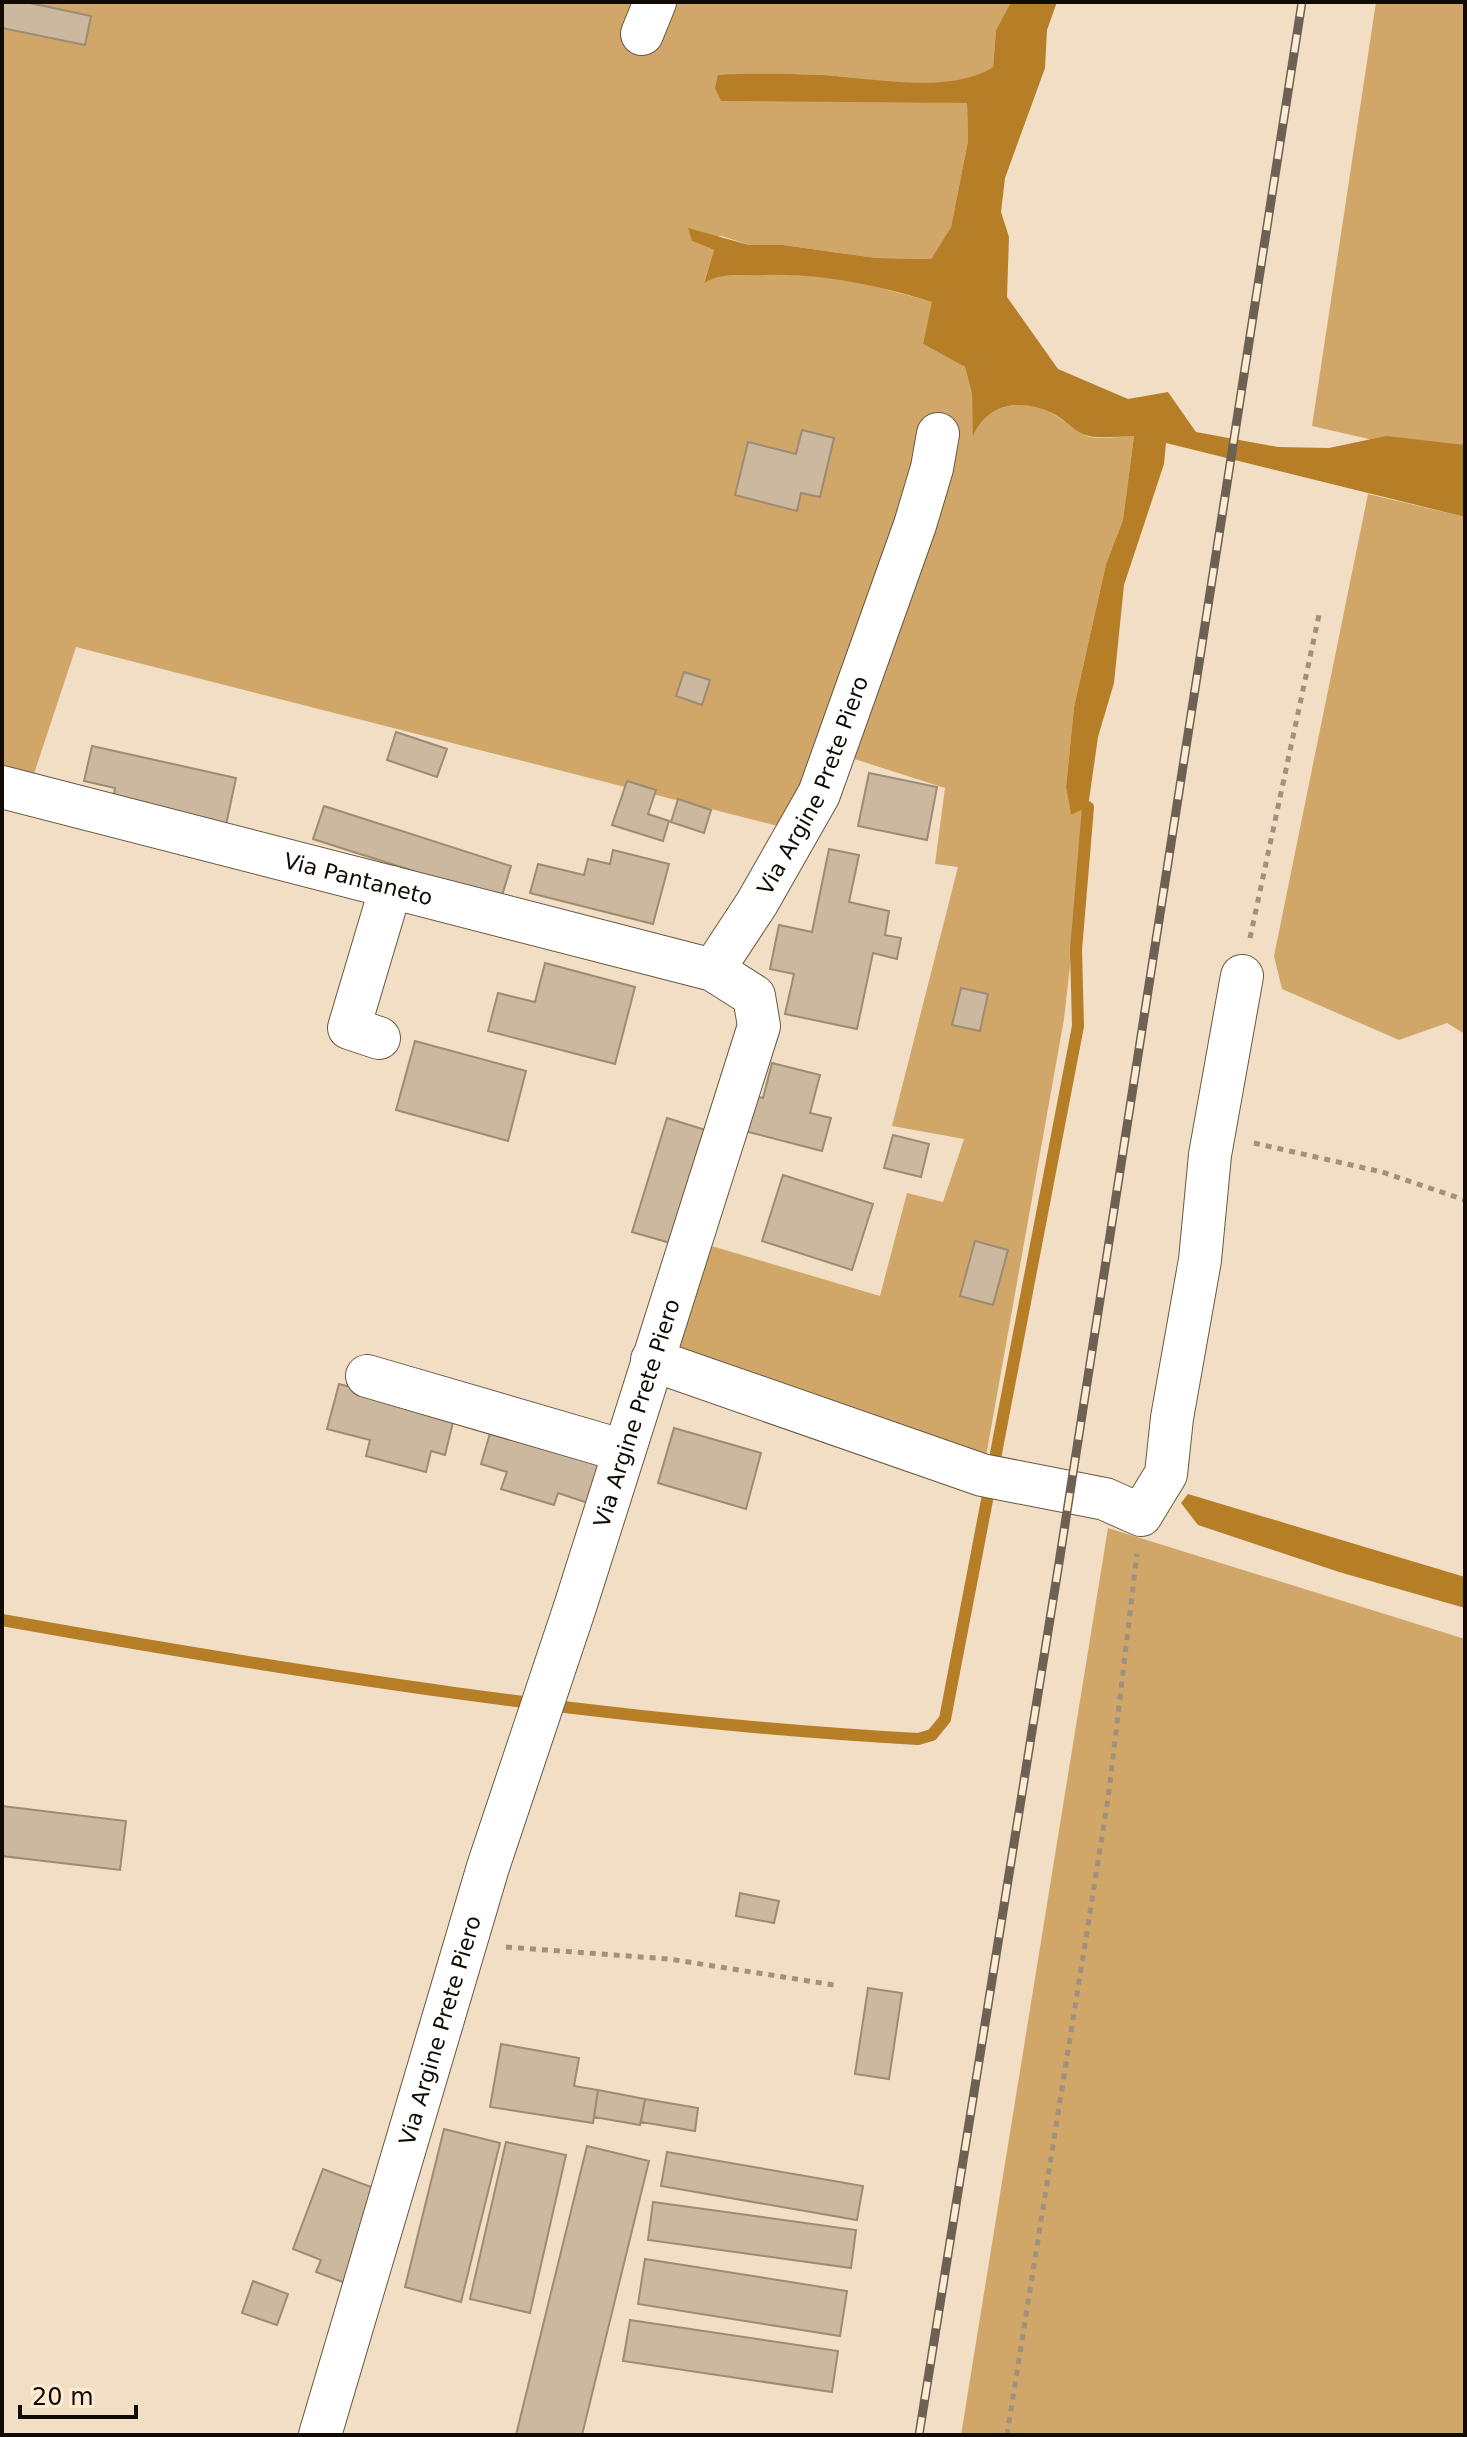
<svg xmlns="http://www.w3.org/2000/svg" width="1467" height="2437" font-family="'DejaVu Sans',sans-serif">
<style>
.green{fill:#d1a669}
.water{fill:#b67f27}
.lines{fill:none;stroke-linecap:round;stroke-linejoin:round}
.stream{stroke:#b67f27;stroke-width:12}
.building{fill:#cbb89f;stroke:#9d8b73;stroke-width:2}
.minor-casing{stroke:#675741;stroke-width:44}
.path{stroke:#9f917e;stroke-width:5;stroke-dasharray:6 6;stroke-linecap:butt}
.minor{stroke:#fff;stroke-width:42}
.rail-casing{stroke:#6c6153;stroke-width:9}
.rail{stroke:#ffebd2;stroke-width:6;stroke-dasharray:18;stroke-linecap:butt}
.labels{text-anchor:middle;stroke-width:6;stroke-linejoin:round;paint-order:stroke}
.street-label{font-size:22px;fill:#110b04;stroke:#ffebd2}
</style>
<rect width="100%" height="100%" fill="#f1dec5"/>
<path class="green" d="M2 2H1011L996 30 993 67C946 97 875 78 823 75 788 74 753 73 718 76L839 99 967 103 968 141 951 227 931 259 876 258 783 245H749L722 236 692 241 714 250 704 282 716 276 789 273 850 280 933 302 923 344 965 367 972 394 974 434C989 402 1024 398 1053 414 1064 420 1073 429 1084 435 1097 441 1120 436 1134 436L1123 520 1106 564 1074 707 1066 787 1071 815 1088 807 1064 1019 985 1462 671 1353 708 1245 880 1296 907 1193 943 1202 964 1139 892 1126 958 867 935 864 945 788 820 748 778 826 76 647 30 786 2 779Z
M1376 2H1465V461L1312 426Z
M1368 494 1465 517V1034L1447 1023 1399 1040 1282 989 1274 956Z
M1108 1528 1465 1639V2435H961Z"/>
<path class="water" d="M1011 2H1057L1047 30 1045 68 1005 178 1001 212 1009 237 1007 297 1058 369 1128 399 1168 392 1196 432 1278 447 1329 448 1386 436 1465 445V517L1166 443 1164 464 1124 585 1114 683 1098 737 1088 807 1071 815 1066 787 1074 707 1106 564 1123 520 1134 436C1120 436 1103 439 1089 436 1076 434 1065 419 1052 413 1020 398 988 403 973 436L972 394 965 367 923 344 932 302C876 285 822 273 763 275 742 276 723 272 704 283L714 250 692 241 688 228 749 245H783L876 258 931 259 951 227 968 141 967 103 721 101 715 88 718 75C754 73 788 74 823 75 872 78 950 95 993 67L996 30Z
M1188 1494 1465 1577V1608L1339 1572 1198 1525 1181 1503Z"/>
<g class="lines">
<path class="stream" d="M2 1620C304 1674 611 1722 918 1739L932 1735 945 1719 1078 1026 1076 950 1088 807"/>
</g>
<path class="building" d="M2 2H25L91 16 85 45 2 28Z
M802 430 834 438 820 497 801 493 797 511 735 495 748 442 796 454Z
M684 672 710 680 702 705 676 696Z
M396 732 447 749 437 777 387 760Z
M92 746 236 778 226 825 113 799 115 788 84 781Z
M869 773 937 787 927 840 858 826Z
M627 781 656 790 648 814 669 821 663 841 612 825Z
M678 799 711 810 704 833 671 822Z
M324 806 511 866 501 899 313 839Z
M829 849 859 855 849 902 889 911 885 935 901 938 897 959 873 953 857 1029 785 1014 794 974 770 969 779 925 812 932Z
M613 850 669 864 653 924 530 893 538 864 584 875 588 859 610 864Z
M545 963 635 987 615 1064 488 1031 498 993 535 1002Z
M961 988 988 994 980 1031 952 1025Z
M415 1041 526 1071 508 1141 396 1110Z
M772 1063 820 1075 810 1113 831 1118 822 1151 741 1130 750 1095 763 1098Z
M667 1118 715 1133 681 1246 632 1232Z
M893 1135 929 1144 921 1177 884 1168Z
M783 1175 873 1204 852 1270 762 1241Z
M975 1241 1008 1250 993 1305 960 1296Z
M339 1384 455 1414 445 1455 431 1451 426 1472 366 1456 370 1440 327 1429Z
M493 1423 608 1459 594 1505 558 1493 554 1505 501 1489 507 1472 481 1464Z
M674 1428 761 1453 746 1509 658 1483Z
M2 1806 126 1821 120 1870 2 1856Z
M740 1893 779 1901 774 1923 736 1916Z
M868 1988 902 1993 889 2079 855 2074Z
M501 2044 579 2058 574 2086 598 2090 593 2123 490 2107Z
M598 2090 645 2099 640 2125 594 2117Z
M645 2099 698 2108 695 2131 641 2122Z
M444 2129 500 2143 461 2302 405 2287Z
M506 2142 566 2155 530 2313 470 2299Z
M587 2146 649 2161 582 2435H516Z
M667 2152 863 2186 857 2220 661 2186Z
M323 2169 382 2191 348 2284 316 2272 321 2260 293 2249Z
M653 2202 856 2230 851 2268 648 2240Z
M645 2259 847 2291 840 2336 638 2304Z
M253 2281 288 2294 277 2325 242 2313Z
M630 2320 838 2351 832 2392 623 2361Z"/>
<g class="lines">
<g class="minor-casing">
<g id="minor">
<path d="M642 34 655 2"/>
<path id="s1" d="M2 787 713 970"/>
<path d="M379 1038 349 1028 391 887"/>
<path d="M652 1360 982 1475 1105 1499 1141 1515 1166 1474 1172 1418 1200 1260 1210 1155 1242 976"/>
<path d="M367 1376 624 1451"/>
<path id="s2" d="M320 2435 488 1867 575 1607 759 1026 754 996 713 970 757 903 819 794 915 525 932 468 938 434"/>
</g>
</g>
<path class="path" d="M1250 938 1319 615
M1254 1143 1382 1172 1465 1200
M506 1947 669 1959 834 1985
M1007 2435 1108 1799 1137 1554"/>
<use href="#minor" class="minor"/>
<g class="rail-casing">
<path id="rail" d="M919 2435 1059 1563 1302 2"/>
</g>
<use href="#rail" class="rail"/>
</g>
<g class="labels">
<g class="street-label">
<text dy="8" stroke="none"><textPath href="#s2" startOffset="1766">Via Argine Prete Piero</textPath></text>
<text dy="8" stroke="none"><textPath href="#s1" startOffset="368">Via Pantaneto</textPath></text>
<text dy="8" stroke="none"><textPath href="#s2" startOffset="1070">Via Argine Prete Piero</textPath></text>
<text dy="8" stroke="none"><textPath href="#s2" startOffset="422">Via Argine Prete Piero</textPath></text>
</g>
</g>
<rect width="1467" height="2437" fill="none" stroke="#110b04" stroke-width="8"/>
<path d="M20 2405v12h116v-12" fill="none" stroke="#110b04" stroke-width="4"/>
<text x="32" y="2405" font-size="24" fill="#110b04" stroke="#ffebd2" stroke-width="6" paint-order="stroke">20 m</text>
</svg>
